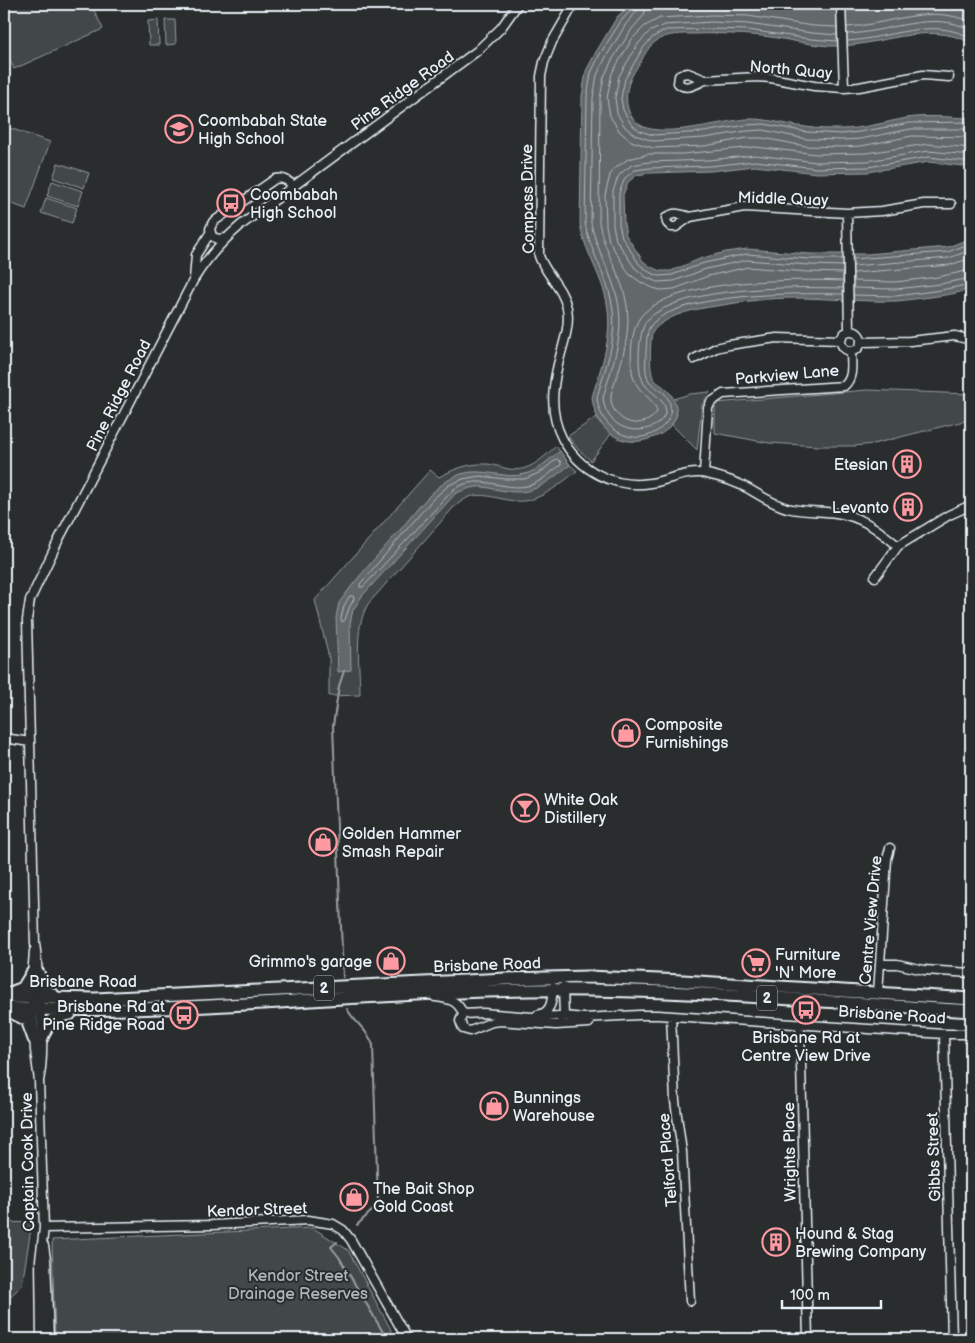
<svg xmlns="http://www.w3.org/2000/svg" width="975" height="1343" font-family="'Balsamiq Sans',sans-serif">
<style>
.green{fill:#424648;stroke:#959ca0}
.water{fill:#63686b;stroke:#989fa3}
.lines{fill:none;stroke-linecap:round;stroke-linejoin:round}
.shore{stroke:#b3bac0;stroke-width:1}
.stream{stroke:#989fa3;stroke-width:2}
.minor-casing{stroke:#e8f1f8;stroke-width:11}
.highway-casing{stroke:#e8f1f8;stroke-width:15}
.minor{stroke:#2a2d2e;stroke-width:8}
.highway{stroke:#2a2d2e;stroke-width:11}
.labels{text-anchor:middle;stroke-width:4;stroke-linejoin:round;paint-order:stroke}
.shield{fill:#2a2d2e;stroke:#afb6bb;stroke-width:1}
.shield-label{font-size:15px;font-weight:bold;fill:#e8f1f8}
.street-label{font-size:16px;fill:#e8f1f8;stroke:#2a2d2e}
.poi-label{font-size:16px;fill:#e8f1f8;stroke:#2a2d2e;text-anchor:start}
.park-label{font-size:16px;fill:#aeb5ba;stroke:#2a2d2e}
</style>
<rect width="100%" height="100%" fill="#2a2d2e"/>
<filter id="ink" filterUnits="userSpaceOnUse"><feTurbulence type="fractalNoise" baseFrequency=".02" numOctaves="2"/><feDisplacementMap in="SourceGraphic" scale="10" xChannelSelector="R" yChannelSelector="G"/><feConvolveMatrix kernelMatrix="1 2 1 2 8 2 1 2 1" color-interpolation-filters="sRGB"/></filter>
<g filter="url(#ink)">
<path class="green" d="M4 4H91L103 29 14 69 4 46Z
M158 20 159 45H149L148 21Z
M165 20H175L176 44 166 45Z
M4 126 50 142 26 209 4 201Z
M58 163 89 173 84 188 53 178Z
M52 181 83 191 78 206 47 196Z
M46 198 77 208 72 223 41 213Z
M867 390 970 394 968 420 873 444 854 446H819L769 443 715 433V403Z
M710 392 702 405 697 450 672 425 677 414 673 399 690 394Z
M597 417 599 422 611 434 591 461 578 449 568 436Z
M556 446 570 465 577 471C561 483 545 498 524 501 504 503 484 490 467 498 463 500 458 504 454 507L368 604C353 630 360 665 360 695L329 696V658L315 600 430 470 439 477C454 469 469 463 487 464 494 464 502 468 509 469 528 473 543 458 556 446Z
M32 1222 22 1285 4 1303V1223Z
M313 1228 348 1250 396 1339H55L52 1240Z"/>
<path class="water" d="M630 4H971V43C926 19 878 48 830 46 810 45 791 40 771 37 746 34 720 33 695 34 682 34 666 33 655 42 648 47 644 56 640 63 636 69 631 76 629 83 624 98 626 118 642 126 665 138 721 121 747 119 767 118 786 125 806 127 817 129 829 129 840 129 863 129 885 122 907 118 927 115 948 117 968 118L971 117V167L929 162 868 172 817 173 755 166 711 171 650 173 637 175 628 182 623 195 624 224 626 235 643 261 651 267 660 271H671L702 258 726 252 747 249 810 254H867L948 247 971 238V288C959 294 944 295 931 297 919 298 908 300 897 301 863 302 828 298 794 298 771 298 747 301 723 305 703 308 679 311 662 323 658 326 653 330 652 334 650 343 649 372 654 379 657 383 662 385 666 389 674 395 679 410 675 419 670 429 661 435 652 438 620 450 595 429 592 397 604 357 617 326 602 285 594 263 584 247 580 224L582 96 586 71 596 52 617 17Z
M560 451 570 465C559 473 547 484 534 489 517 496 499 489 483 487 473 486 465 490 456 493L362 596 353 610 350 623 351 670 338 672 336 617 339 603 350 588C366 568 383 549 400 530 417 510 435 483 461 474 483 467 506 480 525 474 538 471 549 459 560 451Z"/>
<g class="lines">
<path class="shore" d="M633 4 632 9 621 21 600 54 591 73 587 97 585 223C589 246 600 264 607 285 622 329 609 355 597 397 599 432 640 452 665 424 673 415 672 402 664 393 659 389 653 386 649 381 644 372 646 360 646 351 647 342 646 332 651 325 679 292 802 293 843 294
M639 4 637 11 626 24 606 57 597 75 593 98 591 223C595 244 605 261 612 281 629 325 615 355 603 398 605 422 627 435 649 428 655 426 661 422 664 416 671 403 652 394 646 386 643 383 642 379 641 376 637 363 639 330 647 320 681 285 797 287 843 288
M646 4 644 15 632 29 612 60 604 77 600 98 599 222C603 251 623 276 627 306 630 328 625 350 619 370 617 379 610 391 611 400 612 413 625 424 637 423 646 422 652 419 657 412 655 397 635 394 632 371 630 357 631 328 641 316 674 278 795 279 843 281
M837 27 813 26 748 16 712 15 660 18 645 26 632 39 612 73 607 98 610 116 620 132 631 141 653 148 705 146 747 138H763L805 146 842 147 861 146 912 136 971 137
M847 27C889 25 929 3 971 22
M847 34C888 33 932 9 971 30
M837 35 812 33 748 24 712 22 664 25 649 32 638 44 619 76 615 98 617 113 625 127 635 135 653 141 704 138 747 131 763 130 806 139 842 140 860 139 911 129H971
M837 41 811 39 748 30 712 29 666 30 653 37 643 48 625 79 621 98 623 110 631 124 640 131 653 135 704 132 746 125 764 124 807 132 842 134 859 132 910 123 971 122
M847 41C889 39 931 16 971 38
M843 259H809L747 254 704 263 672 275 659 276 649 272 639 264 622 237 619 224V193L625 178 635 170 650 168 710 166 755 161 817 168 868 167 929 157 971 162
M853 259 948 252 971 243
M843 266 809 265 747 260 706 269 674 281 657 282 646 277 635 268 616 240 613 225V191L618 177 621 173 632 165 649 162 709 160 755 155 817 162 867 161 928 151 971 155
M853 266 949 258 971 250
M843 273 808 272 748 267 708 276 674 289 661 290 653 288 642 283 629 274 609 241 606 225 605 195 610 175 614 169 628 159 649 154H682L755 147 817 154 866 153 928 144 971 148
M853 273 950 265 971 258
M853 281 895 282 938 277 971 270
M853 288 896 289 940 284 971 278
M853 295 896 296 941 290 971 284
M557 459 561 462V465C552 471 542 481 531 485 510 492 488 478 468 483 463 484 458 487 454 489L363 587H360V584L432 500 449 485 463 479 480 476 505 479H525L541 472Z
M350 596H353L354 599 349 608 345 620 342 622 341 618 344 606Z"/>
<path class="stream" d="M343 977 333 726 339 686 344 671
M347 1009C354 1022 369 1031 373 1045L378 1205 357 1225
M337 1242 331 1247 339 1257 387 1339"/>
<g class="minor-casing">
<path id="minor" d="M574 4 552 42 544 62 541 76 539 256C546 275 563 288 567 308 570 323 565 339 561 353 553 381 548 411 562 438 579 471 615 489 651 483 669 480 688 470 707 474 721 477 736 482 749 489 761 496 773 504 787 508 803 512 819 511 836 513 861 516 879 530 898 546
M841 4 844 88
M705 80C696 84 686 91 678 83L679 76 681 74 688 73 705 80 757 77 771 78 814 86 844 88 859 87 923 75 949 77
M847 213 849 331
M690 217C680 214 674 211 666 218L667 223 671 227H676L690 217 744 207 847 213 882 211 924 204H951
M226 238 217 239 212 236 210 229 213 222 275 179C284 177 288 181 294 186
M194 279 196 255 210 233
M841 341a10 10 0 1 1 20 0a10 10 0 1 1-20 0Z
M862 342 910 341 955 336 971 340
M694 359 716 348 729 345 777 338 841 340
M704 473 708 408 711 402 723 394 844 386C854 377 851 365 851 351
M875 577 898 546 949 515 971 505
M4 738 30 742
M34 951 31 990 35 1051 39 1081 44 1228 40 1260 41 1339
M880 964H897L924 970 971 973
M878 993 887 859 890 848
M435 997C449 999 458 1000 463 1014L460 1021 463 1029 470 1031 492 1022 500 1021 556 1025 589 1023
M463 1014 483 1013 532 1017 564 1016 584 1018 639 1015H658L944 1034H971
M537 1015C552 1013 552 1000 553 987
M671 1016 675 1101 682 1152 690 1301
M561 1019 564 1016 563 987
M800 1024 808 1339
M944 1034 952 1339
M39 1081C45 1052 41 1020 39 991 37 975 38 960 35 944L27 620 30 600 58 541 194 279C207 258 222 241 241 225L477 51 501 28 518 4
M44 1228 212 1225 308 1220 333 1224 343 1230 351 1240 407 1339
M44 1246 46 1259 49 1339"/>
</g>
<g class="highway-casing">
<path id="highway" d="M38 973 45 989 58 999
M8 994 23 988 32 973
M4 997 95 999 506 979 588 977 683 981 971 999
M4 1008C179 1016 354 992 529 990 676 988 824 1002 971 1011
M9 1011 27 1020 34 1039
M42 1038C48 1021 52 1017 70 1014"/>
</g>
<use href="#minor" class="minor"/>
<use href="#highway" class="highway"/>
</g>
</g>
<defs>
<g id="school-ring" transform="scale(1.4375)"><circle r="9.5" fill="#2a2d2e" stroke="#ff9aa2" stroke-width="1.5"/><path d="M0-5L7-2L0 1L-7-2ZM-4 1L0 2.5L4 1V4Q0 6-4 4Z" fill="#ff9aa2"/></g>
<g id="bus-ring" transform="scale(1.4375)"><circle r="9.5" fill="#2a2d2e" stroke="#ff9aa2" stroke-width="1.5"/><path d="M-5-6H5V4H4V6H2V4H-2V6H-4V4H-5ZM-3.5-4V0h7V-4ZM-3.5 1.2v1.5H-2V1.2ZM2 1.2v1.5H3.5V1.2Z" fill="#ff9aa2"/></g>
<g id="building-ring" transform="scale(1.4375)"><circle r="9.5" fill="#2a2d2e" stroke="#ff9aa2" stroke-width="1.5"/><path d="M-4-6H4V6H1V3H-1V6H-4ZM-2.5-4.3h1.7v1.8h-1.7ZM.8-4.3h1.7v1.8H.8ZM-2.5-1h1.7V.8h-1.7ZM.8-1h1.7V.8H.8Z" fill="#ff9aa2"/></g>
<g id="shop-ring" transform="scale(1.4375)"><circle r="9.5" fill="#2a2d2e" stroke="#ff9aa2" stroke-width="1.5"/><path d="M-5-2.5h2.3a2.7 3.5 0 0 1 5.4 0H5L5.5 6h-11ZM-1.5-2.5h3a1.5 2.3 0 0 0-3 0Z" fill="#ff9aa2"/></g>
<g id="bar-ring" transform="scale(1.4375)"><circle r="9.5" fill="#2a2d2e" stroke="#ff9aa2" stroke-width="1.5"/><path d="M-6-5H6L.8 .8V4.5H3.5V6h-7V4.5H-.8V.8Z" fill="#ff9aa2"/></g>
<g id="supermarket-ring" transform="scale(1.4375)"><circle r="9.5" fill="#2a2d2e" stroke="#ff9aa2" stroke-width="1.5"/><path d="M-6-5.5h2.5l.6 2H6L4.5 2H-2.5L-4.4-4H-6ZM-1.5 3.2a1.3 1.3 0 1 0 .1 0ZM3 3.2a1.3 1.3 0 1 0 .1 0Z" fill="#ff9aa2"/></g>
</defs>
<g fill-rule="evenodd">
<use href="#school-ring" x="179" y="129"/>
<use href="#bus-ring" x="231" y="203"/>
<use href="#building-ring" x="907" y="464"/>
<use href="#building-ring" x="908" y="507"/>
<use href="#shop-ring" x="626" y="733"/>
<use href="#bar-ring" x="525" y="808"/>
<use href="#shop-ring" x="323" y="842"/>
<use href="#shop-ring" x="391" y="961"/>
<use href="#supermarket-ring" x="756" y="963"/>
<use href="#bus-ring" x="806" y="1010"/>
<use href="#bus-ring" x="184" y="1015"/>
<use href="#shop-ring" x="494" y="1106"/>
<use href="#shop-ring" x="354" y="1197"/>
<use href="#building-ring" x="776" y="1242"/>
</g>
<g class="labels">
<g class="shield">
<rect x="314" y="975.5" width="20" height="25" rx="4"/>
<rect x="757" y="985.5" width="20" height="25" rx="4"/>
</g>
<g class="shield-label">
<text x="324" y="993">2</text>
<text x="767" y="1003">2</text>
</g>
<g class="street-label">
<text transform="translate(791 69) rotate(5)" y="6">North Quay</text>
<text transform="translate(402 90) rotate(-36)" y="6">Pine Ridge Road</text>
<text transform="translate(783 198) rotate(2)" y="6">Middle Quay</text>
<text transform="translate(527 199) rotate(-91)" y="6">Compass Drive</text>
<text transform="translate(787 374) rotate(-5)" y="6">Parkview Lane</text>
<text transform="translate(118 395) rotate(-63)" y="6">Pine Ridge Road</text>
<text transform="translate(870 920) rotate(-85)" y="6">Centre View Drive</text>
<text transform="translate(487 964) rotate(-2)" y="6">Brisbane Road</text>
<text x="83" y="987">Brisbane Road</text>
<text transform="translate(892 1014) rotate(4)" y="6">Brisbane Road</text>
<text transform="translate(789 1152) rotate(-91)" y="6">Wrights Place</text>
<text transform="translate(933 1157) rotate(-92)" y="6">Gibbs Street</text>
<text transform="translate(667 1160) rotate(-95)" y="6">Telford Place</text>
<text transform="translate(27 1162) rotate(-91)" y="6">Captain Cook Drive</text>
<text transform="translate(257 1209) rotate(-2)" y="6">Kendor Street</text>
</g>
<g class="poi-label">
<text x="198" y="126">Coombabah State<tspan x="198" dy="18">High School</tspan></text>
<text x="250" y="200">Coombabah<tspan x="250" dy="18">High School</tspan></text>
<text x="888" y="470" text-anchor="end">Etesian</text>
<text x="889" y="513" text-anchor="end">Levanto</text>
<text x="645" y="730">Composite<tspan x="645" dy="18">Furnishings</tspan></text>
<text x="544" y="805">White Oak<tspan x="544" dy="18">Distillery</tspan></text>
<text x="342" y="839">Golden Hammer<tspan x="342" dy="18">Smash Repair</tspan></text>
<text x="775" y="960">Furniture<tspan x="775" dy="18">'N' More</tspan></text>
<text x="372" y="967" text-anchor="end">Grimmo's garage</text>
<text x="165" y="1012" text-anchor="end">Brisbane Rd at<tspan x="165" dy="18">Pine Ridge Road</tspan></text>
<text x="806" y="1043" text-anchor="middle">Brisbane Rd at<tspan x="806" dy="18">Centre View Drive</tspan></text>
<text x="513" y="1103">Bunnings<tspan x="513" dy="18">Warehouse</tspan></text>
<text x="373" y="1194">The Bait Shop<tspan x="373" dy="18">Gold Coast</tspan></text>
<text x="795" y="1239">Hound &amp; Stag<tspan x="795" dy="18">Brewing Company</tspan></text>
</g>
<g class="park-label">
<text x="298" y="1281">Kendor Street<tspan x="298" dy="18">Drainage Reserves</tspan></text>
</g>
</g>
<rect width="975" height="1343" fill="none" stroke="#2a2d2e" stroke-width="20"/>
<rect x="10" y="10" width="955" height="1323" fill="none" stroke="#e8f1f8" stroke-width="2" filter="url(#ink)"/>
<path d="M782 1300v8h99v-8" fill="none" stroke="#e8f1f8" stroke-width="2.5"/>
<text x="790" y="1300" font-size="15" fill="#e8f1f8" stroke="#2a2d2e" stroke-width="4" paint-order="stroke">100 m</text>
</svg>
